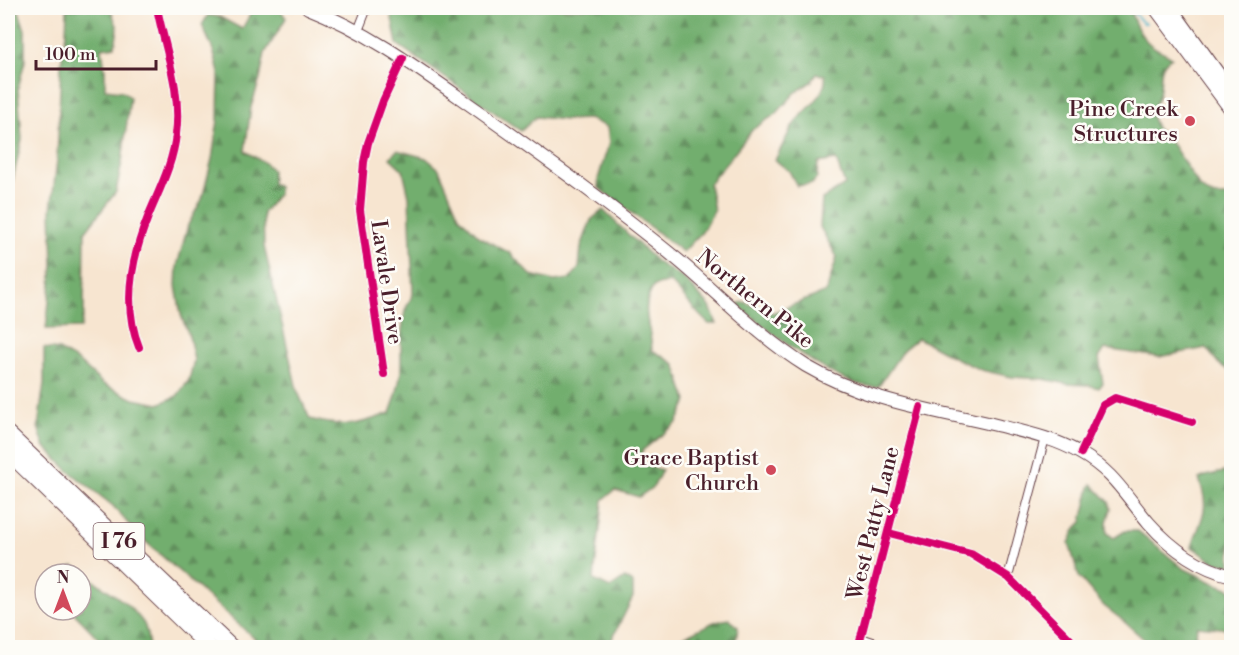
<svg xmlns="http://www.w3.org/2000/svg" width="1239" height="655" font-family="'Libre Bodoni',serif">
<style>
.forest{fill:url(#forest-firs);stroke:#5e664c;stroke-width:1.5}
.lines{fill:none;stroke-linecap:round;stroke-linejoin:round}
.stream{stroke:#4ab3c8;stroke-width:2}
.minor-casing{stroke:#643d44;stroke-width:10}
.secondary-casing{stroke:#643d44;stroke-width:14}
.trunk-casing{stroke:#643d44;stroke-width:16}
.motorway-casing{stroke:#643d44;stroke-width:17}
.minor{stroke:#fff;stroke-width:8}
.secondary{stroke:#fff;stroke-width:12}
.trunk{stroke:#fff;stroke-width:14}
.motorway{stroke:#fff;stroke-width:15}
.cycleway-casing{stroke:#fdfcf7;stroke-width:11}
.cycleway{stroke:#d6006c;stroke-width:8}
.poi-dot{fill:#d1495b;stroke:#fdfcf7;stroke-width:2}
.labels{text-anchor:middle;stroke-width:5;stroke-linejoin:round;paint-order:stroke}
.shield{fill:#fdfcf7;stroke:#806168;stroke-width:1.5}
.shield-label{font-size:21px;font-weight:bold;fill:#4a1f2b}
.poi-label{font-size:22px;fill:#4a1f2b;stroke:#fdfcf7;text-anchor:end}
.street-label{font-size:22px;fill:#4a1f2b;stroke:#fdfcf7}
</style>
<defs>
<pattern id="forest-firs" width="22" height="20" patternUnits="userSpaceOnUse" patternTransform="scale(1.5)"><rect width="22" height="20" fill="#72ae6e"/><path d="M5 1l3.5 6h-7zM16 11l3.5 6h-7z" fill="#608d5b"/></pattern>
</defs>
<rect width="100%" height="100%" fill="#fdfcf7"/>
<filter id="ink" filterUnits="userSpaceOnUse"><feTurbulence type="fractalNoise" baseFrequency=".0167" numOctaves="2"/><feDisplacementMap in="SourceGraphic" scale="12" xChannelSelector="R" yChannelSelector="G"/><feConvolveMatrix kernelMatrix="1 2 1 2 8 2 1 2 1" color-interpolation-filters="sRGB"/></filter>
<filter id="wash" filterUnits="userSpaceOnUse"><feTurbulence type="fractalNoise" baseFrequency=".008" numOctaves="4" result="noise"/><feDisplacementMap in="SourceGraphic" scale="24" xChannelSelector="R" yChannelSelector="G"/><feGaussianBlur stdDeviation="1.35" result="paint"/><feColorMatrix in="noise" values="0 0 0 0 0 0 0 0 0 0 0 0 0 0 0 0 0 1.4 0 .05"/><feComposite in="paint" operator="in"/></filter>
<g filter="url(#wash)">
<rect width="100%" height="100%" fill="#f7e5d0"/>
<path class="forest" d="M8 8H18L25 30V61L18 88 22 139 8 201Z
M67 8H110L118 28 115 46 102 48 105 70V89L122 91 130 97 122 162 116 192 85 232 84 314 81 328 46 329 53 265 51 210 57 160 61 64 66 33Z
M257 8H279L286 18 265 53 260 79 251 107 245 151 265 163 272 170V183L278 187V194L263 213 264 246 288 350 297 390 310 419C345 428 356 426 390 413L396 396 401 373V337L405 310 413 294 409 196 403 170 390 158 397 150 426 158 439 169 459 216 480 237 510 253 531 275 554 281 570 279 579 268 581 247 591 220 603 210 658 263 684 279 710 307 717 324H709C693 311 685 296 670 282L654 286C639 310 651 325 652 350L675 364 687 401 677 423 643 450 637 463 662 470 654 486 639 497 615 490 603 500C601 527 596 553 594 580L610 588 625 578 633 583V597L608 647H264L136 533 113 506 69 471 44 446 38 427 44 383V348L59 350 78 361 103 384 134 399 159 404 177 396 189 380 194 360 189 336 181 315 176 286 177 266 188 225 202 199 212 159 218 120 219 73 213 50 202 25 208 15 220 17 242 29 251 13Z
M390 8H1129C1134 21 1139 36 1151 45 1157 50 1165 52 1172 57 1155 66 1164 82 1158 97 1156 103 1153 108 1151 115L1156 128 1173 145 1199 186 1207 193 1215 196H1231V372L1219 364 1206 348 1159 357 1105 349 1099 358 1103 383 1099 388 1087 385 1067 384 1043 379 1012 377 981 370 953 357 918 338 903 350 879 386C843 393 764 327 737 304L744 302 772 313 826 292 837 257 820 227 822 199 845 185 836 160 818 163 817 178 812 184 797 186 789 171 775 160C781 149 786 137 793 126 803 110 828 97 825 75L817 74 811 82 795 93 776 114 753 129 709 184 714 210 702 232 683 252 599 188 598 179 609 143 607 127 589 119 566 120 536 117 521 131 397 44Z
M1231 470V565L1213 561 1192 547C1201 517 1211 511 1199 479 1209 473 1220 474 1231 470Z
M1092 484 1109 502 1111 509 1107 522V533L1114 538 1125 531H1138L1183 568 1214 583 1231 589V629L1197 626 1196 637 1231 645V647H1153L1121 619 1104 606 1079 577 1069 543 1076 528 1082 522 1090 487Z
M74 566C97 585 127 598 144 624 147 630 148 640 149 647H105L101 641 71 610H81V574H67L65 570Z
M729 619 738 627 735 647H662L714 622Z"/>
<g class="lines">
<path class="stream" d="M1130 8 1143 23H1146
M1188 8H1190"/>
</g>
</g>
<g filter="url(#ink)">
<g class="lines">
<g class="minor-casing">
<path id="minor" d="M358 31 367 8
M139 347C122 305 132 257 148 217 159 190 173 164 176 134 182 91 165 50 157 8
M384 374 360 210 364 162 368 143 383 101 403 58
M1081 453 1103 405 1115 398 1192 422
M889 533 971 554 1008 577 1079 648
M1008 577 1045 438
M861 638 891 648
M858 648 920 407"/>
</g>
<g class="secondary-casing">
<path id="secondary" d="M308 8C372 33 427 75 483 114 549 161 615 208 678 260 720 295 759 337 806 366 863 400 932 410 996 425 1024 432 1054 438 1080 453 1114 472 1125 495 1149 523 1171 548 1199 568 1232 576"/>
</g>
<g class="trunk-casing">
<path id="trunk" d="M1156 8 1232 110
M1170 8 1232 94"/>
</g>
<g class="motorway-casing">
<path id="motorway" d="M8 434 232 648
M8 452 210 648"/>
</g>
<use href="#minor" class="minor"/>
<use href="#secondary" class="secondary"/>
<use href="#trunk" class="trunk"/>
<use href="#motorway" class="motorway"/>
<g class="cycleway-casing">
<path id="cycleway" d="M139 347C122 305 132 257 148 217 159 190 173 164 176 134 182 91 165 50 157 8
M384 374 360 210 364 162 368 143 383 101 403 58
M1081 453 1103 405 1115 398 1192 422
M889 533 971 554 1008 577 1079 648
M858 648 920 407"/>
</g>
<use href="#cycleway" class="cycleway"/>
</g>
</g>
<g class="poi-dot">
<circle cx="1190" cy="121" r="6"/>
<circle cx="771" cy="470" r="6"/>
</g>
<g class="labels">
<rect class="shield" x="93.5" y="523" width="51" height="36" rx="4.5"/>
<g class="shield-label">
<text x="119" y="548">I 76</text>
</g>
<g class="poi-label">
<text x="1178" y="116">Pine Creek<tspan x="1178" dy="25">Structures</tspan></text>
<text x="759" y="465">Grace Baptist<tspan x="759" dy="25">Church</tspan></text>
</g>
<g class="street-label">
<text transform="translate(388 282) rotate(82)" y="8">Lavale Drive</text>
<text transform="translate(756 298) rotate(39)" y="8">Northern Pike</text>
<text transform="translate(872 523) rotate(-76)" y="8">West Patty Lane</text>
</g>
</g>
<rect width="1239" height="655" fill="none" stroke="#fdfcf7" stroke-width="30"/>
<g transform="translate(63 592)"><circle r="28" fill="#fdfcf7" stroke="#b5a4a5" stroke-width="1.5"/>
<path d="M0-4.5L10 22L0 15L-10 22Z" fill="#d1495b"/>
<text y="-9" font-size="16" font-weight="bold" text-anchor="middle" fill="#4a1f2b">N</text>
</g>
<path d="M36 60v9h120v-9" fill="none" stroke="#4a1f2b" stroke-width="3"/>
<text x="45" y="60" font-size="18" fill="#4a1f2b" stroke="#fdfcf7" stroke-width="4.5" paint-order="stroke">100 m</text>
</svg>
